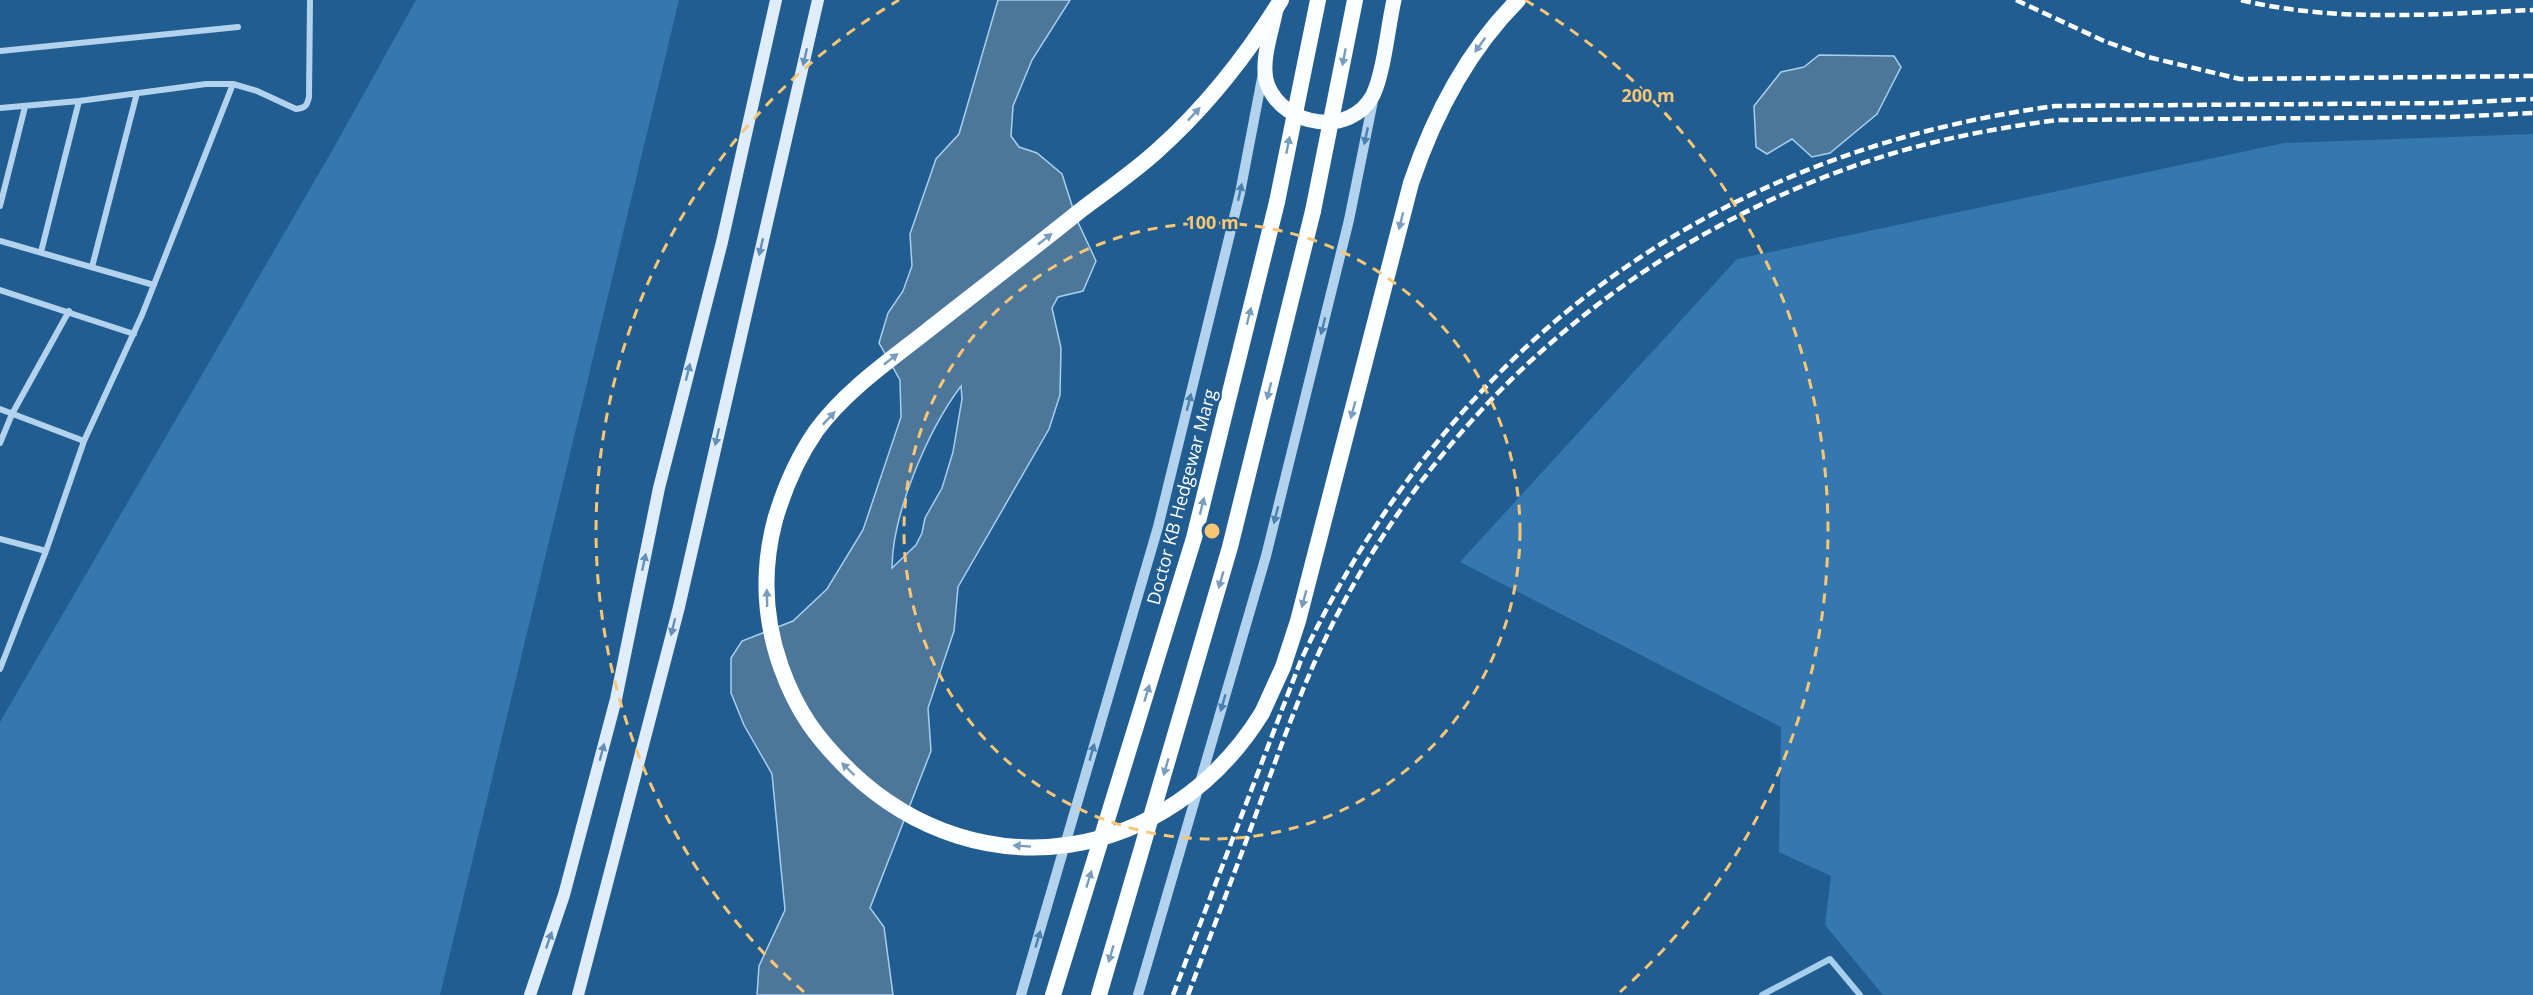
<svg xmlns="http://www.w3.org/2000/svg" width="2533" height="995" font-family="'Open Sans',sans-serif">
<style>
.green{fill:#3577af}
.water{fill:#4d769b;stroke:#a6cfee;stroke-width:1.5;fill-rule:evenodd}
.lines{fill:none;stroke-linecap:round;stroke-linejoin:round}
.stream{stroke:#a6cfee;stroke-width:6}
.minor{stroke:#b2d2ed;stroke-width:6}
.tertiary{stroke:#b2d2ed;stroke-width:10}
.secondary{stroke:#dfedfa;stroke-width:12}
.primary{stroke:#f9fcff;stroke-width:15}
.trunk{stroke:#fcfeff;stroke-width:16}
.rail{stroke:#fff;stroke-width:4.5;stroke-dasharray:10 4.5;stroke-linecap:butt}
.trunk-bridge{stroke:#fcfeff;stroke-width:16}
.oneway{fill:#799dbd}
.oneway2{fill:#648fb6}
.oneway3{fill:#4c80ad}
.ring{fill:none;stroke:#f9c674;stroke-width:3;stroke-dasharray:10 8}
.labels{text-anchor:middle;stroke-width:4.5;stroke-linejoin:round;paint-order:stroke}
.street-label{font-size:18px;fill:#fff;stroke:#215d91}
.centre{fill:#f9c674;stroke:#215d91;stroke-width:3}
.ring-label{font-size:18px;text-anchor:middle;font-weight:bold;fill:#f9c674;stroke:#215d91;stroke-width:4.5;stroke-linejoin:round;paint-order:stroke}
</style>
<rect width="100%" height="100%" fill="#215d91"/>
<path class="green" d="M416 0H679L440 995H0V722L332 151Z
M2533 134V995H1883L1825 925 1831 876 1779 852 1781 727 1460 562 1737 259 2284 143Z"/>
<path class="water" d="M998 0H1070L1032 60 1013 106 1011 136 1019 147 1037 153 1062 174 1076 218 1096 261 1083 291 1058 297 1052 308 1061 348 1060 395 1049 429 958 587 954 631 928 708 931 751 870 908 884 927 893 995H757L759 966 785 910 772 774 744 725 731 693V658L742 641 793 621 827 589 863 530 901 417 900 380 879 343 888 313 903 291 912 266 910 234 936 159 959 134ZM961 386 962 399 953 452 942 488 925 518 922 533 916 545 892 568C892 514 928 430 961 386Z
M1819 55 1894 56 1901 67 1877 114 1830 153 1812 157 1792 139 1767 154 1756 147 1754 106 1781 72 1804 67Z"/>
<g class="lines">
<path class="stream" d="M1762 995 1830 959 1860 995"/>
<path class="minor" d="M0 51 238 27
M0 108 79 101 206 84H233L257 91 296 109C305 108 307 106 309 97L310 0
M0 206 25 107
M0 241 154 285
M41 252 79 101
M92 267 137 93
M0 290 134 334
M0 409 84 441
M0 443 12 414 69 311
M0 539 46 551 0 669
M46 551 84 441 142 315 233 84"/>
<path class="tertiary" d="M1021 995 1158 527 1240 193 1263 73
M1138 995 1266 556 1349 220 1374 96"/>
<path class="secondary" d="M530 995 564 895 616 699 659 488 722 242 776 0
M578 995 679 607 818 0"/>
<path class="primary" d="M1276 9C1272 31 1259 64 1268 86 1285 127 1351 137 1373 95 1384 72 1388 26 1394 0"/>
<path class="trunk" d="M1262 713 1283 667 1298 621 1411 183C1434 115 1467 51 1518 0
M1053 995 1194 538 1277 202
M1099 995 1230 547 1313 211"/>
<path class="rail" d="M2016 0 2104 41 2148 57 2240 79 2533 76
M2241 0C2336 23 2436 14 2533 10
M1173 995 1301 660C1450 345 1709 153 2055 106L2449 103 2533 99
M1188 995C1212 931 1237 867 1260 803 1283 741 1305 678 1335 619 1443 407 1632 243 1857 165 1922 142 1989 129 2057 120L2450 117 2533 113"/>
<path class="trunk-bridge" d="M1277 202 1318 0
M1313 211 1355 0
M1262 713C1170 862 981 895 851 772 817 739 797 712 781 667 764 619 762 569 775 520 784 489 798 457 816 431 845 391 889 361 927 331 978 291 1030 251 1081 210 1106 191 1134 172 1158 150 1206 107 1247 55 1281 0"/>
</g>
<defs><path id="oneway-solid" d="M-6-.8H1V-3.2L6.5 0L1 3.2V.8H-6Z" transform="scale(1.5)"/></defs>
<g class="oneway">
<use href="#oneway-solid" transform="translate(1480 45) rotate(126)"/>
<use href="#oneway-solid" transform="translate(1344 57) rotate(101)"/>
<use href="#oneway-solid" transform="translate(1194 114) rotate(-47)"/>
<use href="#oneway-solid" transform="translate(1288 145) rotate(-79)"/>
<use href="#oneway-solid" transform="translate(1401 221) rotate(104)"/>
<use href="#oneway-solid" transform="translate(1045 239) rotate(-38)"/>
<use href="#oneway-solid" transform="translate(1249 316) rotate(-76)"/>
<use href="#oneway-solid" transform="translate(891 359) rotate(-38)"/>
<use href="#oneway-solid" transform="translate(1269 391) rotate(104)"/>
<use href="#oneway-solid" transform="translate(1353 410) rotate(105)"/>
<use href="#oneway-solid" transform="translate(829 418) rotate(-47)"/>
<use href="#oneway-solid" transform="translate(1202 506) rotate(-76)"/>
<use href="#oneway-solid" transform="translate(1221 580) rotate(106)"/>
<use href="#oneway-solid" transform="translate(767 598) rotate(-91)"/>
<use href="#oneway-solid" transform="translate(1304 599) rotate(105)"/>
<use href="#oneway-solid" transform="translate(1147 693) rotate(-73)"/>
<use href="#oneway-solid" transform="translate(1166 767) rotate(106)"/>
<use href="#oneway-solid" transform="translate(848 769) rotate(-136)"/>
<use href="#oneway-solid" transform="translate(1022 846) rotate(-176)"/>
<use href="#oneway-solid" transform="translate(1089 879) rotate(-73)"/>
<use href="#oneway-solid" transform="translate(1111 954) rotate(106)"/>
</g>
<g class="oneway2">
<use href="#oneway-solid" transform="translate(805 57) rotate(103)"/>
<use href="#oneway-solid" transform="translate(761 247) rotate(103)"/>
<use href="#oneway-solid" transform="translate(688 372) rotate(-76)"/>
<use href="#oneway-solid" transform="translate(717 437) rotate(103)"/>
<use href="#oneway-solid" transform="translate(644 562) rotate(-78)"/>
<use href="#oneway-solid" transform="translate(673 627) rotate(104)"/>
<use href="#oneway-solid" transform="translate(602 752) rotate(-75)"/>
<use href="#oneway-solid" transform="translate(549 940) rotate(-71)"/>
</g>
<g class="oneway3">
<use href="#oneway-solid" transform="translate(1366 136) rotate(102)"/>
<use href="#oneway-solid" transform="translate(1240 192) rotate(-78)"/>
<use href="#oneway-solid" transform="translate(1323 326) rotate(104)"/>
<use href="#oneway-solid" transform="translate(1189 402) rotate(-76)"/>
<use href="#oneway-solid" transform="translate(1276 515) rotate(104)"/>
<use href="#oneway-solid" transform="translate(1223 703) rotate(106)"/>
<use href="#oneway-solid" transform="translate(1092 752) rotate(-74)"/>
<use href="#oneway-solid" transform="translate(1038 939) rotate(-74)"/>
</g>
<g class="ring">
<circle cx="1212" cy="531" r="308"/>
<path d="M804 992A616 616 0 0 1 899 0M1525 0A616 616 0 0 1 1620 992"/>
</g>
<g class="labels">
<g class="street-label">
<text transform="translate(1182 497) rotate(-75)" y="6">Doctor KB Hedgewar Marg</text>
</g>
</g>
<circle cx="1212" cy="531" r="9" class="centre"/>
<g class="ring-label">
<text x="1648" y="102">200 m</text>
<text x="1212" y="229">100 m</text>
</g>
</svg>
